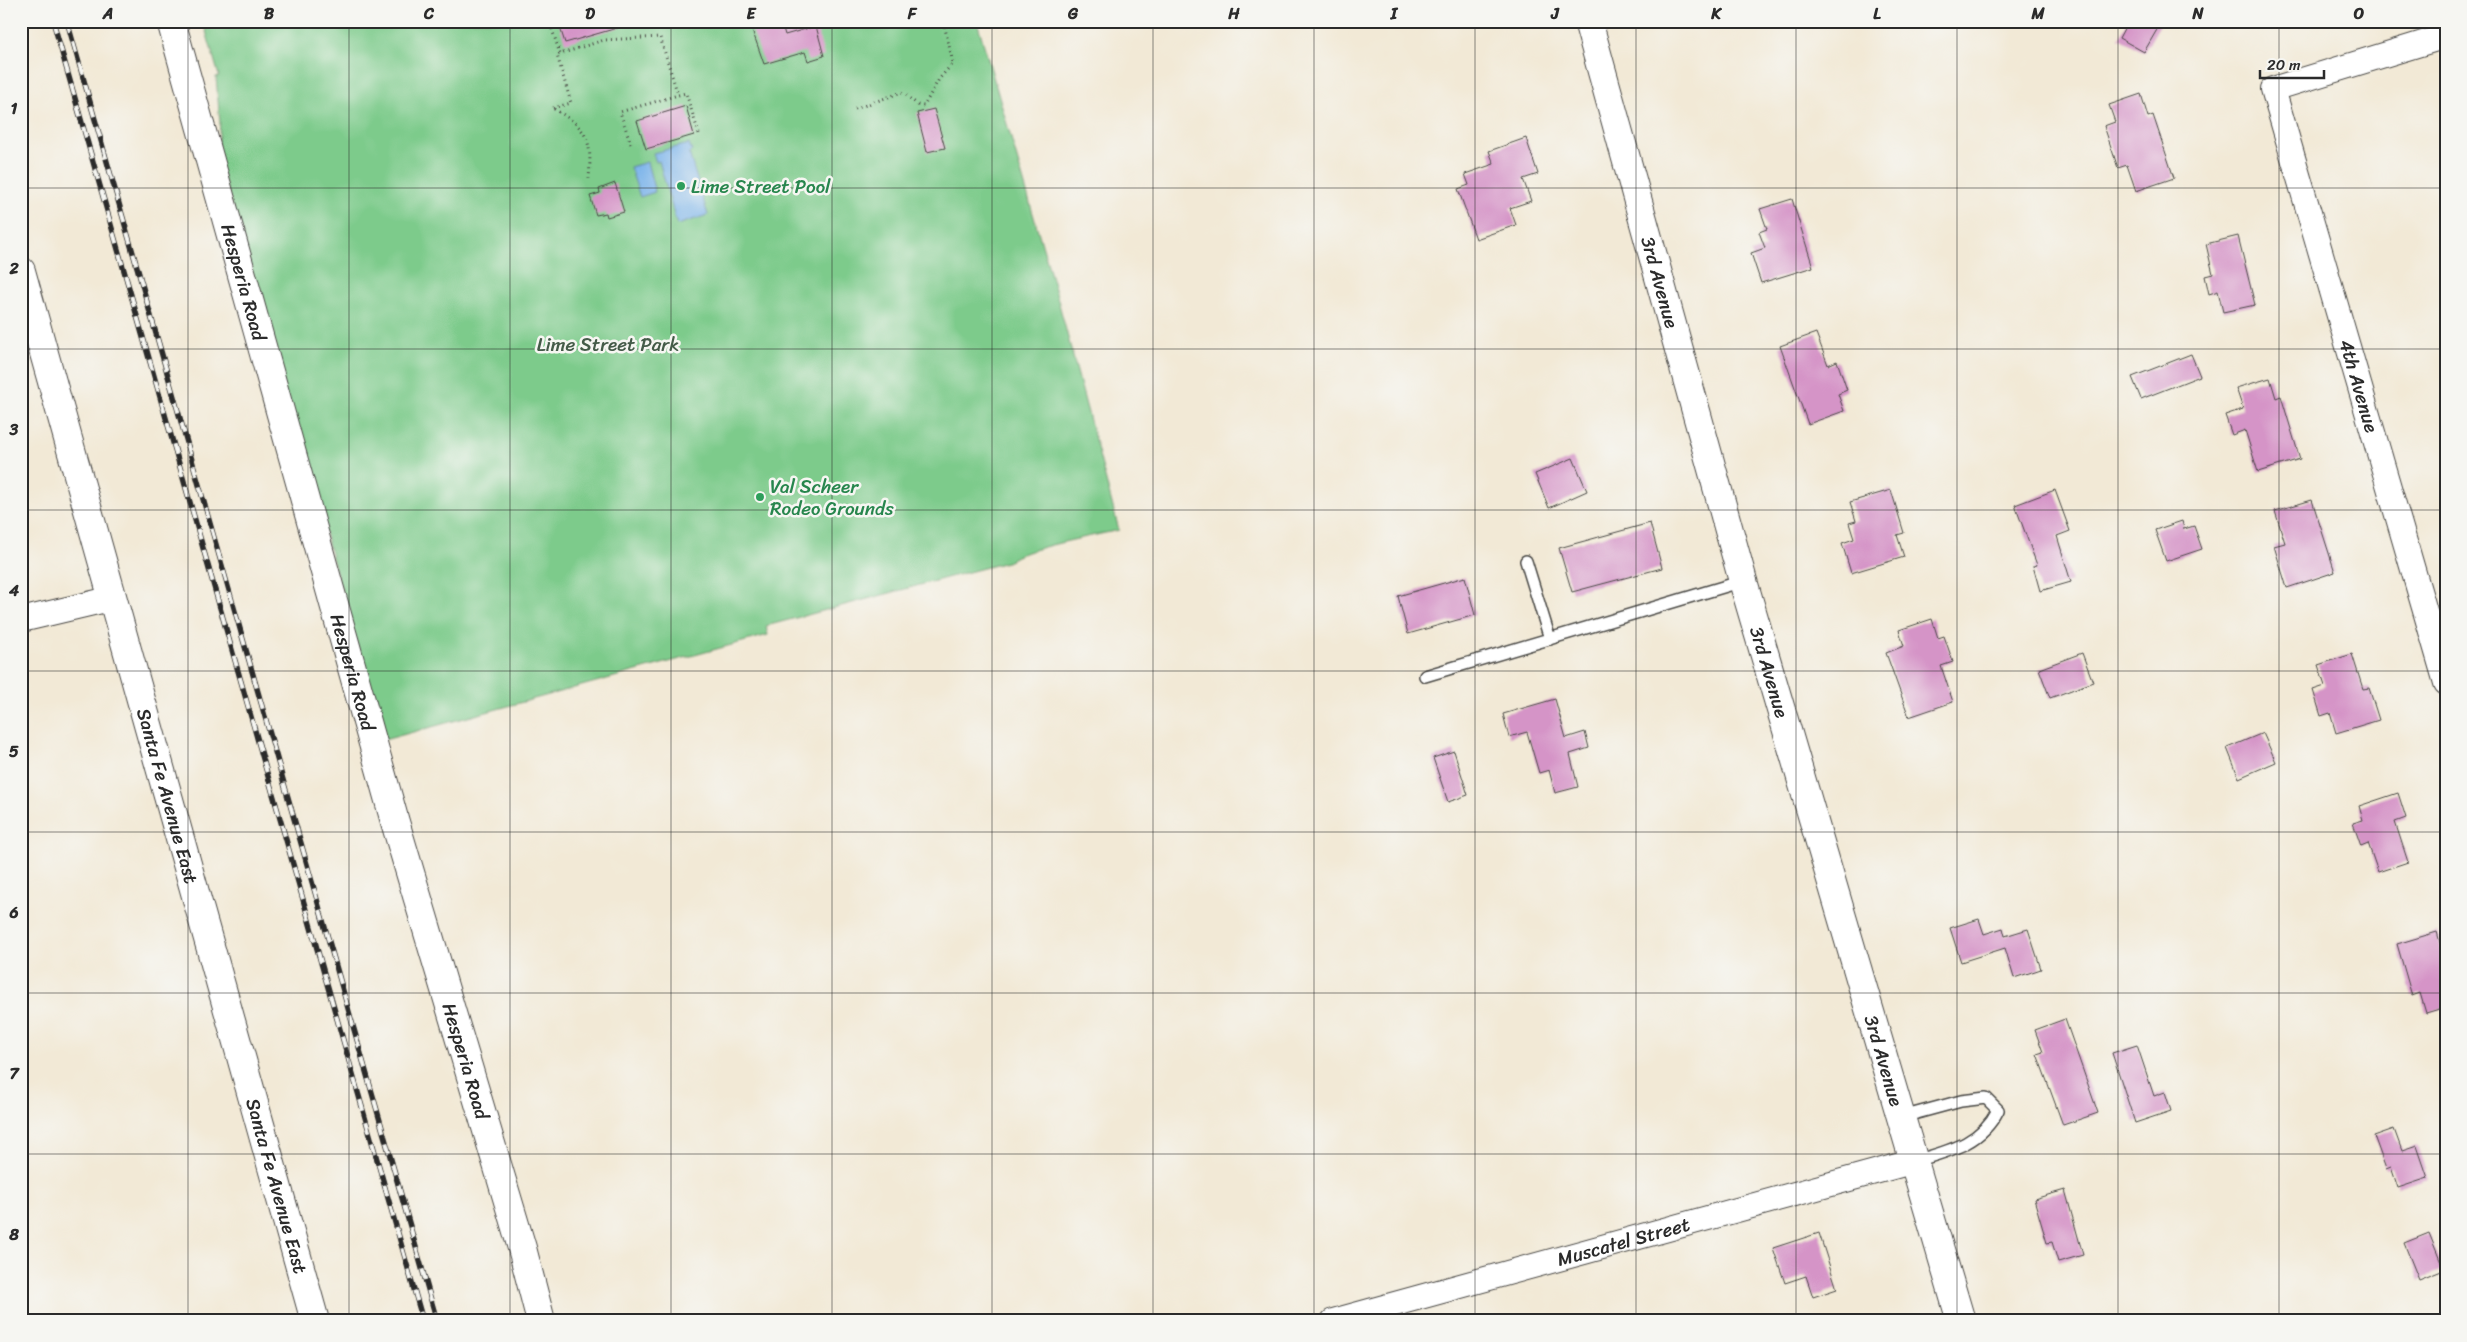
<svg xmlns="http://www.w3.org/2000/svg" width="2467" height="1342" font-family="Sriracha,sans-serif">
<style>
.green{fill:#7dcb8b;stroke:#547b5b}
.water{fill:#7ab3ea;stroke:#526f8a}
.building{fill:#d594c7}
.lines{fill:none;stroke-linecap:round;stroke-linejoin:round}
.service-casing{stroke:#494845;stroke-width:14}
.minor-casing{stroke:#494845;stroke-width:26}
.tertiary-casing{stroke:#494845;stroke-width:30}
.path{stroke:#494845;stroke-width:3;stroke-dasharray:1 4;stroke-linecap:butt}
.service{stroke:#fff;stroke-width:11}
.minor{stroke:#fff;stroke-width:24}
.tertiary{stroke:#fff;stroke-width:28}
.rail-casing{stroke:#2b2b2b;stroke-width:5.5}
.rail{stroke:#f6f6f2;stroke-width:4;stroke-dasharray:11;stroke-linecap:butt}
.grid{fill:none;stroke:#2b2b2b;stroke-width:1;stroke-opacity:0.55}
.leisure-dot{fill:#2e9e5b;stroke:#f6f6f2;stroke-width:2}
.labels{text-anchor:middle;stroke-width:5;stroke-linejoin:round;paint-order:stroke}
.leisure-label{font-size:19px;fill:#27864d;stroke:#f6f6f2;text-anchor:start}
.street-label{font-size:19px;fill:#2b2b2b;stroke:#f6f6f2}
.park-label{font-size:19px;fill:#445b48;stroke:#f6f6f2}
.neatline{fill:none;stroke:#2b2b2b;stroke-width:2}
.grid-label{font-size:16px;text-anchor:middle;font-weight:bold;fill:#2b2b2b}
</style>
<rect width="100%" height="100%" fill="#f6f6f2"/>
<filter id="ink" filterUnits="userSpaceOnUse"><feTurbulence type="fractalNoise" baseFrequency=".02" numOctaves="2"/><feDisplacementMap in="SourceGraphic" scale="10" xChannelSelector="R" yChannelSelector="G"/><feConvolveMatrix kernelMatrix="1 2 1 2 8 2 1 2 1" color-interpolation-filters="sRGB"/></filter>
<filter id="wash" filterUnits="userSpaceOnUse"><feTurbulence type="fractalNoise" baseFrequency=".0096" numOctaves="4" result="noise"/><feDisplacementMap in="SourceGraphic" scale="20" xChannelSelector="R" yChannelSelector="G"/><feGaussianBlur stdDeviation="1.12" result="paint"/><feColorMatrix in="noise" values="0 0 0 0 0 0 0 0 0 0 0 0 0 0 0 0 0 1.4 0 .05"/><feComposite in="paint" operator="in"/></filter>
<g filter="url(#wash)">
<rect width="100%" height="100%" fill="#f2e9d6"/>
<path class="green" d="M203 21H977L1057 296 1119 530C1099 535 1019 549 1010 561L766 626 768 635 384 740 217 154 220 123 216 77 219 76Z"/>
<path class="water" d="M689 144 692 151 689 153 708 215 677 225 659 161 656 162 653 153Z
M647 162 655 192 640 197 630 167Z"/>
<g id="blocks">
<path class="building" d="M558 21H623L624 26 565 43Z
M749 21H781L785 35 816 26 824 56 808 61 805 52 764 64Z
M2128 21H2162L2144 52 2119 38Z
M2141 94 2148 117 2153 115 2174 178 2136 191 2127 165 2118 168 2104 126 2115 122 2109 105Z
M686 106 694 135 646 149 637 121Z
M934 109 945 148 927 152 917 113Z
M1526 138 1538 174 1523 179 1531 201 1510 208 1516 225 1476 239 1458 189 1469 185 1465 174 1494 164 1489 151Z
M615 183 624 212 607 217 606 213 596 215 590 196 600 193 599 189Z
M1792 199 1813 267 1761 283 1751 253 1765 248 1759 232 1767 229 1760 209Z
M2238 236 2255 305 2223 312 2218 291 2209 294 2205 276 2213 274 2206 244Z
M1816 333 1828 365 1837 361 1847 390 1838 394 1844 411 1808 424 1780 346Z
M2191 354 2200 376 2141 399 2132 377Z
M2270 378 2276 398 2281 396 2300 459 2258 472 2245 430 2232 435 2225 415 2243 409 2236 388Z
M1573 458 1587 491 1549 508 1535 474Z
M1891 490 1904 533 1897 535 1904 557 1851 573 1842 543 1854 539 1849 523 1856 521 1850 502Z
M2055 490 2070 531 2057 536 2071 582 2040 591 2033 566 2037 565 2015 505Z
M2312 500 2335 572 2287 588 2274 546 2285 543 2275 511Z
M2182 521 2184 529 2194 526 2202 549 2166 561 2155 530Z
M1650 523 1662 568 1572 592 1559 548Z
M1465 577 1475 615 1408 634 1398 596Z
M1932 619 1938 638 1944 636 1953 662 1941 666 1953 702 1909 717 1886 653 1904 646 1899 630Z
M2082 653 2093 682 2050 698 2039 669Z
M2352 654 2363 689 2369 688 2379 720 2336 733 2330 713 2321 716 2313 690 2325 686 2318 665Z
M1555 699 1566 738 1585 732 1589 748 1570 754 1578 787 1555 793 1549 770 1539 773 1527 732 1509 737 1503 714Z
M2263 733 2276 762 2239 778 2227 748Z
M1454 751 1468 795 1448 802 1433 758Z
M2398 793 2406 818 2395 822 2408 862 2378 872 2368 843 2361 846 2353 823 2363 820 2359 806Z
M1979 919 1984 934 2003 928 2005 936 2028 929 2041 969 2014 978 2005 948 1961 962 1950 928Z
M2437 932 2446 963V1007L2426 1013 2420 993 2412 996 2397 944Z
M2065 1019 2098 1113 2063 1125 2037 1054 2043 1052 2035 1030Z
M2137 1045 2154 1096 2165 1092 2171 1111 2135 1123 2112 1053Z
M2394 1129 2402 1151 2417 1146 2428 1178 2398 1188 2391 1167 2386 1169 2374 1136Z
M2065 1190 2083 1255 2058 1262 2052 1242 2047 1243 2034 1199Z
M1819 1233 1837 1289 1813 1297 1806 1276 1785 1283 1773 1248Z
M2429 1233 2444 1270 2419 1280 2404 1243Z"/>
</g>
</g>
<g filter="url(#ink)">
<use href="#blocks" fill-opacity="0" stroke="#494845" stroke-width="1"/>
<g class="lines">
<g class="service-casing">
<path id="service" d="M1526 561 1550 639
M1425 676 1743 581
M1902 1117 1961 1101 1986 1098 1998 1110C1981 1144 1949 1151 1915 1161"/>
</g>
<g class="minor-casing">
<g id="minor">
<path id="s1" d="M2446 36 2273 89 2446 683"/>
<path d="M21 620 114 598"/>
<path id="s2" d="M1333 1321 1915 1161"/>
</g>
</g>
<g class="tertiary-casing">
<g id="tertiary">
<path id="s3" d="M171 21 395 822 522 1248 541 1321"/>
<path id="s4" d="M1588 21 1743 581 1961 1321"/>
<path id="s5" d="M21 271 315 1321"/>
</g>
</g>
<path class="path" d="M552 29 560 54
M553 108 571 103 557 55 604 40 660 37 678 95 686 93 699 134
M554 109C589 129 592 140 589 179
M855 109 902 92 918 105 924 106 939 79 953 63 944 24
M631 144 620 112 678 95"/>
<use href="#service" class="service"/>
<use href="#minor" class="minor"/>
<use href="#tertiary" class="tertiary"/>
<g class="rail-casing">
<path id="rail" d="M53 21 423 1321
M67 21 437 1321"/>
</g>
<use href="#rail" class="rail"/>
</g>
</g>
<path class="grid" d="M188 21V1321M349 21V1321M510 21V1321M671 21V1321M832 21V1321M992 21V1321M1153 21V1321M1314 21V1321M1475 21V1321M1636 21V1321M1796 21V1321M1957 21V1321M2118 21V1321M2279 21V1321M21 188H2446M21 349H2446M21 510H2446M21 671H2446M21 832H2446M21 993H2446M21 1154H2446"/>
<g class="leisure-dot">
<circle cx="681" cy="186" r="5"/>
<circle cx="760" cy="497" r="5"/>
</g>
<g class="labels">
<g class="leisure-label">
<text x="691" y="193">Lime Street Pool</text>
<text x="770" y="493">Val Scheer<tspan x="770" dy="22">Rodeo Grounds</tspan></text>
</g>
<g class="street-label">
<text dy="7" stroke="none"><textPath href="#s3" startOffset="271">Hesperia Road</textPath></text>
<text dy="7" stroke="none"><textPath href="#s4" startOffset="271">3rd Avenue</textPath></text>
<text dy="7" stroke="none"><textPath href="#s1" startOffset="490">4th Avenue</textPath></text>
<text dy="7" stroke="none"><textPath href="#s3" startOffset="676">Hesperia Road</textPath></text>
<text dy="7" stroke="none"><textPath href="#s4" startOffset="676">3rd Avenue</textPath></text>
<text dy="7" stroke="none"><textPath href="#s5" startOffset="545">Santa Fe Avenue East</textPath></text>
<text dy="7" stroke="none"><textPath href="#s3" startOffset="1081">Hesperia Road</textPath></text>
<text dy="7" stroke="none"><textPath href="#s4" startOffset="1081">3rd Avenue</textPath></text>
<text dy="7" stroke="none"><textPath href="#s5" startOffset="950">Santa Fe Avenue East</textPath></text>
<text dy="7" stroke="none"><textPath href="#s2" startOffset="301">Muscatel Street</textPath></text>
</g>
<g class="park-label">
<text x="608" y="351">Lime Street Park</text>
</g>
</g>
<rect width="2467" height="1342" fill="none" stroke="#f6f6f2" stroke-width="55"/>
<path d="M2260 70v8h64v-8" fill="none" stroke="#2b2b2b" stroke-width="2.5"/>
<text x="2267" y="70" font-size="15" fill="#2b2b2b" stroke="#f6f6f2" stroke-width="4" paint-order="stroke">20 m</text>
<rect x="28" y="28" width="2412" height="1286" class="neatline"/>
<g class="grid-label">
<text x="108" y="19">A</text>
<text x="269" y="19">B</text>
<text x="429" y="19">C</text>
<text x="590" y="19">D</text>
<text x="751" y="19">E</text>
<text x="912" y="19">F</text>
<text x="1073" y="19">G</text>
<text x="1234" y="19">H</text>
<text x="1394" y="19">I</text>
<text x="1555" y="19">J</text>
<text x="1716" y="19">K</text>
<text x="1877" y="19">L</text>
<text x="2038" y="19">M</text>
<text x="2198" y="19">N</text>
<text x="2359" y="19">O</text>
<text x="14" y="114">1</text>
<text x="14" y="274">2</text>
<text x="14" y="435">3</text>
<text x="14" y="596">4</text>
<text x="14" y="757">5</text>
<text x="14" y="918">6</text>
<text x="14" y="1079">7</text>
<text x="14" y="1240">8</text>
</g>
</svg>
